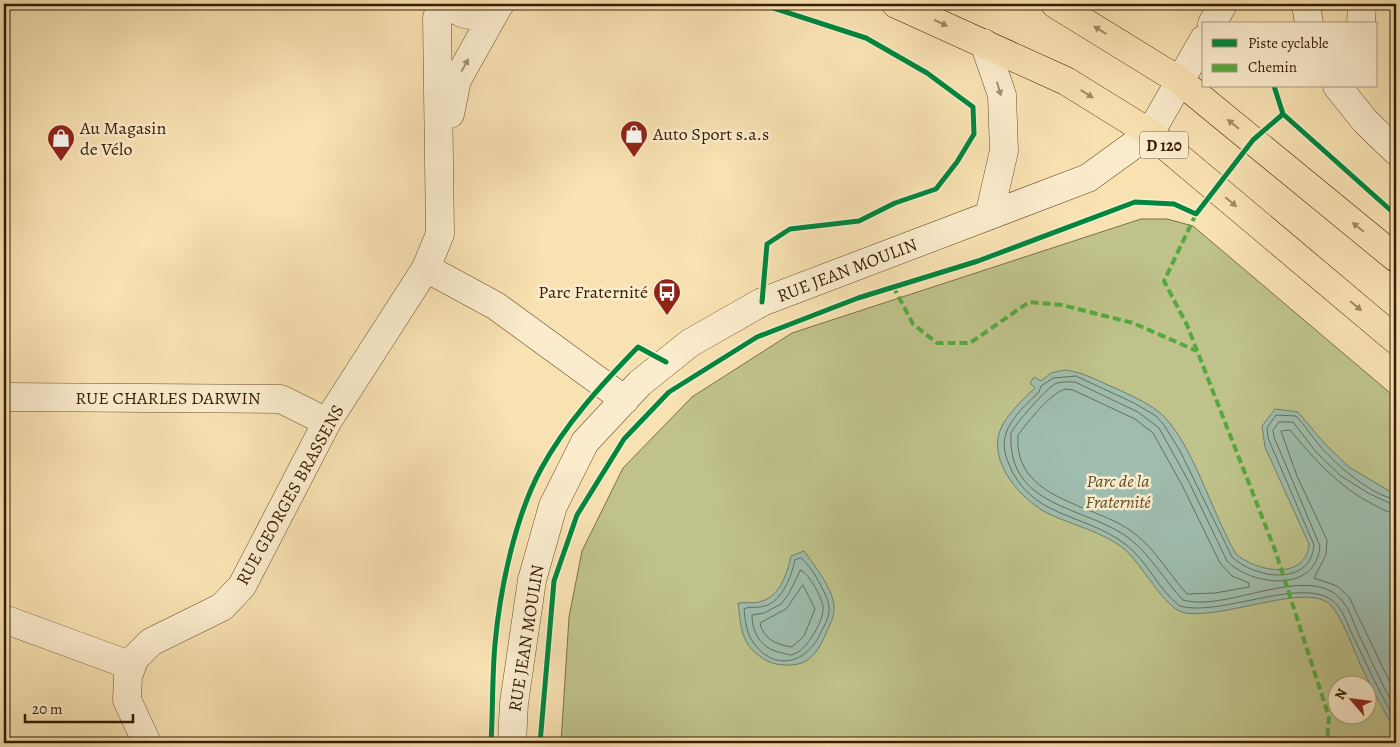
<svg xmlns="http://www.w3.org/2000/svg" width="1400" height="747" font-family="Alegreya,serif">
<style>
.green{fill:#bfc38b;stroke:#7a7046;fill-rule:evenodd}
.water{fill:#9ebdae;stroke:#747d68}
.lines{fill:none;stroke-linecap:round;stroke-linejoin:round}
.shore{stroke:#6a6d57;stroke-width:1}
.minor-casing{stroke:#674e2c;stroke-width:29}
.major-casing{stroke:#361d00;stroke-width:29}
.minor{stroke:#fbeccd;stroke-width:28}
.major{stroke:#f9e2b2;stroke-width:28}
.quiet{stroke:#55a940;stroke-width:4;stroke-dasharray:8 4;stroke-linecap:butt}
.cycleway-casing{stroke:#fbeccd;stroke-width:8}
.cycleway{stroke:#00873e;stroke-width:5}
.oneway{fill:#a18962}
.oneway2{fill:#a28f71}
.labels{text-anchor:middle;stroke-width:5;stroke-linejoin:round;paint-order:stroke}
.shield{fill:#fbeccd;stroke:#715b3e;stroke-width:1}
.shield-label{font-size:16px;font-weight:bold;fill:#361d00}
.poi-label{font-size:18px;fill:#361d00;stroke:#fbeccd;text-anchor:start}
.street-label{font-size:18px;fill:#361d00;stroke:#fbeccd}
.park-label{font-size:18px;font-style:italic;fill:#5f4f2a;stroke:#fbeccd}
</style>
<rect width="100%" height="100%" fill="#f9e2b2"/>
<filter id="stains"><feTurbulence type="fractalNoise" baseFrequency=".004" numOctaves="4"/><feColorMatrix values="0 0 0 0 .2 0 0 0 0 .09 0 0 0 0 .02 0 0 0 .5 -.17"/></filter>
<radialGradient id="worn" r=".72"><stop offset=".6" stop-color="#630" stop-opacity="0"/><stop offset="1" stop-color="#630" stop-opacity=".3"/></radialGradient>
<path class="green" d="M1141 219H1167L1193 226 1396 398V743H561L569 617 582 551 623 468 692 397 792 333ZM1338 684H1368V714H1338Z"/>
<path class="water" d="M1065 370C1083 372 1098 381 1115 388 1130 395 1146 402 1159 412 1191 438 1213 516 1236 554 1255 571 1306 582 1309 544L1265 447 1262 426 1275 409 1298 412 1325 444 1349 467 1396 495V731C1383 710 1372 689 1362 668 1354 652 1340 610 1327 602 1301 585 1222 619 1185 613 1164 609 1142 563 1123 548 1102 532 1076 526 1051 515 1023 502 986 462 1001 428 1006 416 1025 397 1035 388L1030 383 1034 377 1041 381 1051 373Z
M804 551C815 567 831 585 834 605 835 614 831 623 827 631 816 657 806 669 776 664 764 661 752 652 746 641 740 630 740 615 738 603 746 602 756 604 762 601 780 596 788 572 791 556Z"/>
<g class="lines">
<path class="shore" d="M1066 389 1073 390 1135 419 1153 433 1182 485 1220 563 1232 576 1249 583V587L1215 593 1187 594C1169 574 1156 550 1134 533 1095 503 1013 501 1018 435 1027 423 1052 391 1066 389Z
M1396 499C1373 497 1335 464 1320 446 1312 437 1305 425 1296 416L1276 415 1267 428 1268 438 1314 545C1310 588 1254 578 1232 557L1180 451 1164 425 1156 416 1134 403 1076 376 1053 378 1041 386 1039 392C1018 412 995 432 1008 462 1030 519 1083 512 1125 544 1148 561 1158 590 1180 606 1222 618 1311 571 1338 606 1345 615 1348 626 1353 636 1367 665 1380 694 1396 721
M1396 506 1368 493 1341 476 1316 452 1293 422H1279L1273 430 1274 437 1320 546C1316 594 1252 586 1227 561L1189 482 1159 428 1138 412 1075 382C1069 382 1061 381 1055 384 1047 388 1015 424 1011 433 1007 509 1085 505 1130 539 1151 556 1165 581 1183 600 1228 613 1313 559 1344 603 1350 611 1353 621 1357 631 1370 657 1381 684 1396 709
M1396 513C1388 513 1382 509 1374 505 1339 487 1315 460 1290 430L1281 431 1297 476 1327 540 1326 555 1314 578 1337 586 1349 597 1396 695
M801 558C808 563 815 575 819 582 823 590 828 598 829 607 830 616 825 625 821 632 806 666 771 672 751 639 746 630 745 619 744 609 750 606 754 608 760 607 781 605 791 578 795 560Z
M801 570C811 577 820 594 823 606 825 619 807 650 794 654 791 656 786 654 783 653 763 650 752 635 752 615L764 613 781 604 788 595Z
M803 585 815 609 804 636 792 647C777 645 763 639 760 623L786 609Z"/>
<g class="minor-casing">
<path id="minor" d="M449 4C464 19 484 19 500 4
M1306 4 1309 24
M1212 24 1223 4
M1361 24 1362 4
M984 43 1002 95 1004 151 989 216
M1337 86 1365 121 1396 151
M450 114 457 80 499 5
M426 268 496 306 625 400
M4 397 281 399 327 422
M4 619 132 666
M147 743 127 700 128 676 135 658 151 642 222 607 242 586 327 422 426 268 440 234 437 18 441 4
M512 743 514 703 532 580 553 506 585 442 640 383 690 343 762 302 1088 178 1150 133 1204 39"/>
</g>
<g class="major-casing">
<path id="major" d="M896 4 1066 81 1150 133 1396 340
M1055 4 1180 81 1396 258"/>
</g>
<use href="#minor" class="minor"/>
<use href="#major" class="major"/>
<path class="quiet" d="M1196 214 1164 281 1187 325 1275 550 1329 717 1327 743
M893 286 913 324 937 343H970L1029 302 1062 305 1133 323 1197 351"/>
<g class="cycleway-casing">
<path id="cycleway" d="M761 4 866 38 927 73 973 107 974 134 957 162 936 189 895 203 859 221 790 229 767 244 762 302
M1274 86 1283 114 1396 215
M491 743C493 710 492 677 495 644 500 589 515 517 541 469 566 423 602 384 638 347L666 362
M540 743 554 581 577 515 624 439 669 392 757 337 858 298 978 261 1135 202 1174 204 1196 214 1253 140 1283 114"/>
</g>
<use href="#cycleway" class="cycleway"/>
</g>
<defs><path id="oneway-solid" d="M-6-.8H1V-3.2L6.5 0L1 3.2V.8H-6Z" transform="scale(1.25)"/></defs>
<g class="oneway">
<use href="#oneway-solid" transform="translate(941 23) rotate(25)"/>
<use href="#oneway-solid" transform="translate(1100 30) rotate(-148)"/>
<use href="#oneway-solid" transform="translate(1087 94) rotate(32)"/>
<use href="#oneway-solid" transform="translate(1233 124) rotate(-141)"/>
<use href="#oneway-solid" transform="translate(1231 202) rotate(40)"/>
<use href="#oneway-solid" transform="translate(1358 227) rotate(-141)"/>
<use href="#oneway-solid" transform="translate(1356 306) rotate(40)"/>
</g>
<g class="oneway2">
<use href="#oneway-solid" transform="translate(465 65) rotate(-61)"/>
<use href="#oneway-solid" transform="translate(999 89) rotate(74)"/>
</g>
<defs>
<g id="shop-pin" transform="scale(1.4375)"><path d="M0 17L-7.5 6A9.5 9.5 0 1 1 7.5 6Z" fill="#8f2418" stroke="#fbeccd"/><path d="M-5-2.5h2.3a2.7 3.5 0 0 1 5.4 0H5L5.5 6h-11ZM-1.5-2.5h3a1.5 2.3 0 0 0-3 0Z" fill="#fff"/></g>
<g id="bus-pin" transform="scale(1.4375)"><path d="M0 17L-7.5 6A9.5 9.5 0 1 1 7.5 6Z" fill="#8f2418" stroke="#fbeccd"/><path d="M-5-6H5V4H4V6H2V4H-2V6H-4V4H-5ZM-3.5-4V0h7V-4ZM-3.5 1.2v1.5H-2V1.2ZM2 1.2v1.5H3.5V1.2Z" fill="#fff"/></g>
</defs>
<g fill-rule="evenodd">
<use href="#shop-pin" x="634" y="134"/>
<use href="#shop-pin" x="61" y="138"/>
<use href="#bus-pin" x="667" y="292"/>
</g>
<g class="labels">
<rect class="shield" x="1140" y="131.5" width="48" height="27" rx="4"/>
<g class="shield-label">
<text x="1164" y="151">D 120</text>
</g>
<g class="poi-label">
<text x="80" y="134">Au Magasin<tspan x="80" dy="21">de Vélo</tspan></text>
<text x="653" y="140">Auto Sport s.a.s</text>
<text x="648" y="298" text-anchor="end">Parc Fraternité</text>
</g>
<g class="street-label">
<text transform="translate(847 270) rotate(-21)" y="6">RUE JEAN MOULIN</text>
<text x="168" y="404">RUE CHARLES DARWIN</text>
<text transform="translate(290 495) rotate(-61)" y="6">RUE GEORGES BRASSENS</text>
<text transform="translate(526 638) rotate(-81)" y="6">RUE JEAN MOULIN</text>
</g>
<g class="park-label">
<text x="1118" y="487">Parc de la<tspan x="1118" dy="21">Fraternité</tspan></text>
</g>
</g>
<rect width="1400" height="747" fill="none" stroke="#f9e2b2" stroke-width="20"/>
<rect x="5" y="5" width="1390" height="737" fill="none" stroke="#361d00" stroke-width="2.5"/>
<rect x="10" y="10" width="1380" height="727" fill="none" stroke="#361d00"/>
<rect x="1202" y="22" width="175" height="65" fill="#fbeccd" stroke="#ac997b"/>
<rect x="1212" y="39" width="25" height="8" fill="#00873e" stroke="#ac997b"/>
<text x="1248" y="48" font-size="15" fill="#361d00">Piste cyclable</text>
<rect x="1212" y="64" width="25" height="8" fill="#55a940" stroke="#ac997b"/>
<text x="1248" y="72" font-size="15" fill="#361d00">Chemin</text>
<g transform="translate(1352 700) rotate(298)"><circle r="24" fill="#fbeccd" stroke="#ac997b"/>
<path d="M0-4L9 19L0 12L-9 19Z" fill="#8f2418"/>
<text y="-8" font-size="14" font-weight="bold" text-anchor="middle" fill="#361d00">N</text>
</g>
<path d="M25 714v8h108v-8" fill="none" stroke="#361d00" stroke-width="2.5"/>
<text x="32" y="714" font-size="15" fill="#361d00" stroke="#fbeccd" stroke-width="4" paint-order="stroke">20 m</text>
<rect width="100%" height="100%" filter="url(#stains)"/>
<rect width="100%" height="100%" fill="url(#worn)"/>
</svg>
